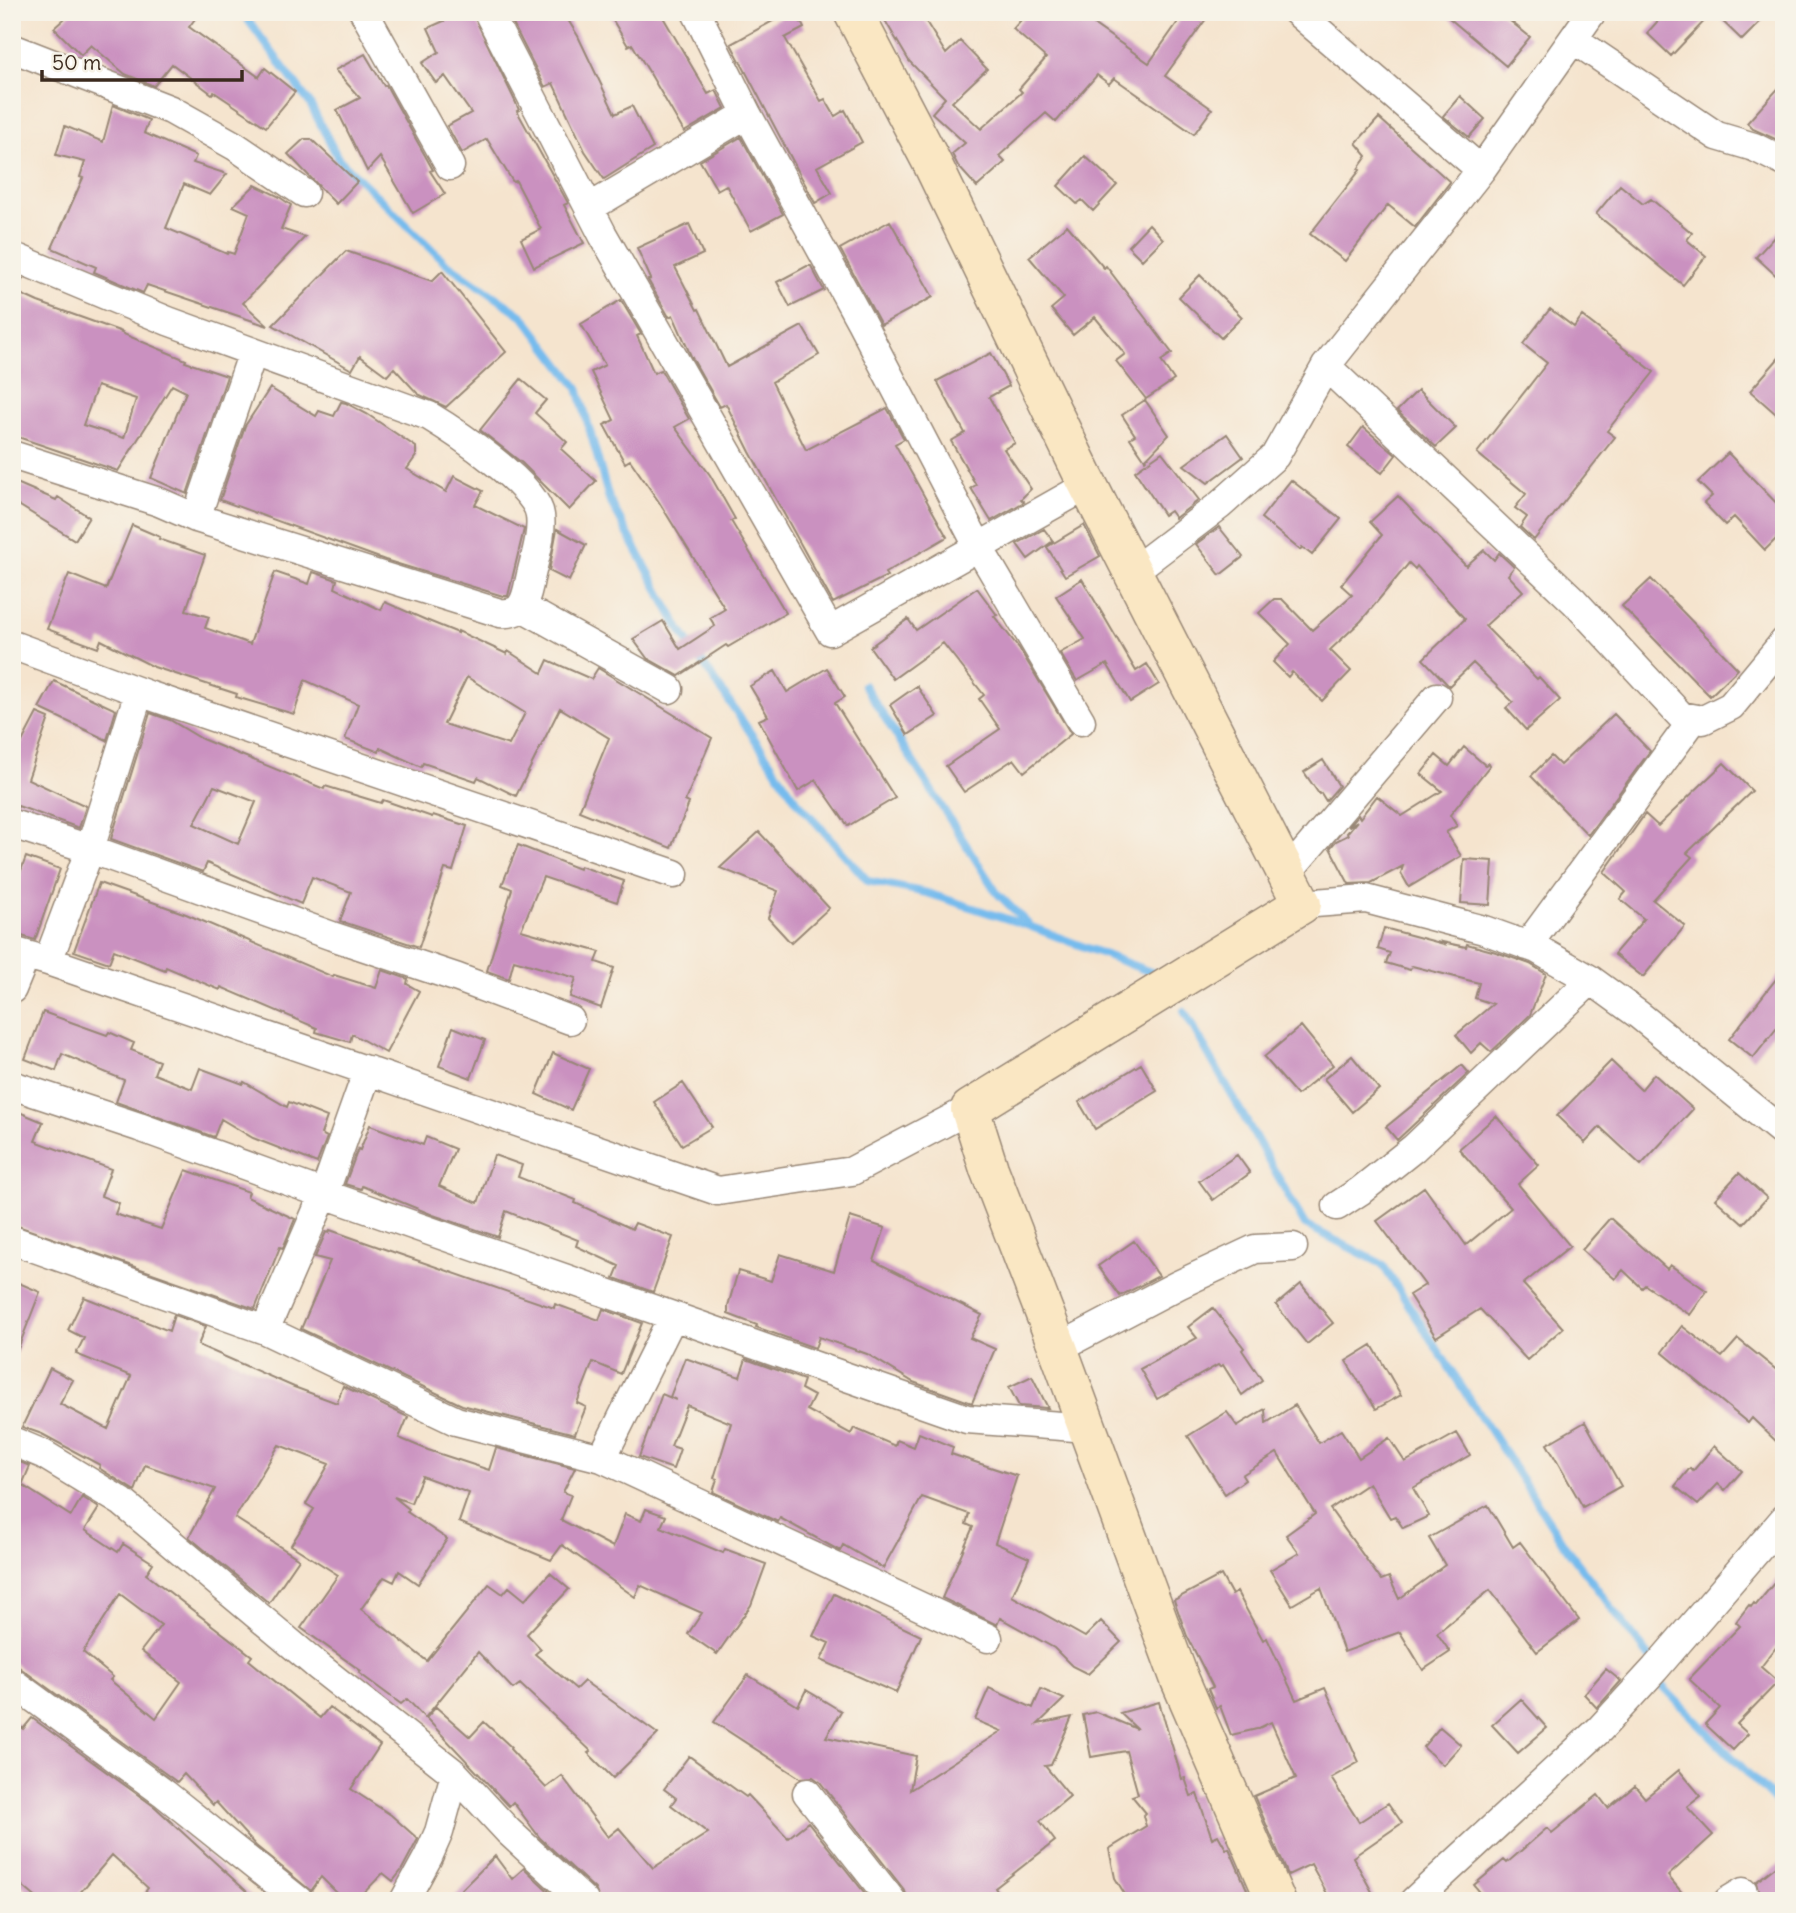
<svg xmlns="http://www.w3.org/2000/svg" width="1796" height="1913" font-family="Delius,sans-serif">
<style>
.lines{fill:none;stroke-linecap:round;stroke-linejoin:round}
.stream{stroke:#76bbed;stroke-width:8}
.building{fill:#ca91c0;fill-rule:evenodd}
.street-casing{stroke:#988776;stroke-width:31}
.secondary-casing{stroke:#988776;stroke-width:41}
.street{stroke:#fff;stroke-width:28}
.secondary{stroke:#fae7c3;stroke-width:38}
</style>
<rect width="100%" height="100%" fill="#f7f3e8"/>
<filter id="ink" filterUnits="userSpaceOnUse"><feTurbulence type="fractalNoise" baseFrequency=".0143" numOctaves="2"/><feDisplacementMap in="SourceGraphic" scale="14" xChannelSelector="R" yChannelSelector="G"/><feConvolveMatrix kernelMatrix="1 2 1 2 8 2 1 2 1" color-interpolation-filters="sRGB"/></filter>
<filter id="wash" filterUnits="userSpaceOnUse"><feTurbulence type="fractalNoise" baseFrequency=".00686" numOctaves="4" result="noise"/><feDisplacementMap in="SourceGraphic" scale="28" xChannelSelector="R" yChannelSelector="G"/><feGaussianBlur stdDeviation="1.57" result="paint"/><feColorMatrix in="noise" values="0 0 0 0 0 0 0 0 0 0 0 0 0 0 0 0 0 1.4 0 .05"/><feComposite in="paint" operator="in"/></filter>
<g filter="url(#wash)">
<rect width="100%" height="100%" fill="#f5e4ce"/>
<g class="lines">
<path class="stream" d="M242 12 309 102 338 158 446 263 523 316 578 388 609 499 679 628 797 801 868 881 927 893 1029 926 1161 976
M864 685 997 893 1028 924
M1184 1011 1305 1225 1382 1264 1567 1549 1650 1658
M1660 1684 1784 1810"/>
</g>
<g id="blocks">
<path class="building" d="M72 12H200L189 27 259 77 265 68 295 92 266 127 214 92 212 94 172 64 154 86 125 74 91 45 81 55 54 28Z
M439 12H472L515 101 519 110 517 111 568 203 564 205 584 243 534 267 521 239 541 229 516 181 513 182 487 139 462 153 447 126 471 113 445 76 436 83 422 63 439 52 428 28 444 21Z
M507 12H563L578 36 615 114 632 106 653 148 604 179 585 151 553 83 545 87Z
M608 12H660L708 94 716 90 725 108 684 132 648 70 632 44 628 46Z
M789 12H796L804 28 785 38 821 101 825 99 835 116 845 110 862 142 817 167 832 193 815 203 731 44Z
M880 12H920L946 54 960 41 987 69 952 102 981 129 1022 92 1019 89 1046 58 1013 29 1028 12H1068L1079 23 1083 17 1149 63 1185 12H1211L1165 76 1212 109 1194 134 1114 78 1109 84 1097 75 1056 122 1046 113 999 156 1005 162 977 187 958 166 952 154 965 143 932 113 945 98 909 61Z
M1442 12H1499L1530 37 1506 66Z
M1666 12H1713L1671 56 1647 33Z
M1713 12H1770L1742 40Z
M365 54 384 86 386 85 433 170 430 171 445 194 413 213 380 157 367 171 337 110 360 98 335 70Z
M1784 82V143L1753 129 1747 123Z
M1460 96 1485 119 1469 137 1443 116Z
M113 105 149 120 144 133 196 156 193 163 227 174 210 195 184 184 166 228 227 254 228 252 234 254 249 213 233 206 255 185 278 196 291 205 281 229 305 237 243 303 268 326 147 285 143 293 94 272 96 267 52 248 83 178 80 177 85 162 56 155 65 126 103 142Z
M1379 118 1450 182 1415 227 1388 205 1345 261 1310 234 1360 170 1358 169 1367 156 1356 143Z
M741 137 783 214 751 231 726 185 717 190 700 161Z
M304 139H311L357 182 336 204 288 154Z
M1085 156 1117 185 1093 211 1082 200 1077 204 1058 186Z
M1620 185 1643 204 1651 199 1692 233 1687 240 1706 256 1683 285 1596 214Z
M890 221 933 297 881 325 840 249Z
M689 224 703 254 675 267 697 310 699 309 727 367 802 326 819 355 772 382 806 450 887 408 904 439 895 444 947 537 885 573 887 576 833 603 750 452 726 404 720 407 691 356 673 315 669 317 648 280 651 279 637 248Z
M1149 224 1163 239 1142 260 1128 246Z
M1067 225 1104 268 1106 266 1172 353 1161 361 1174 380 1146 399 1116 361 1125 354 1095 317 1073 335 1051 309 1064 298 1029 257Z
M1784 226V283L1756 257Z
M346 251 432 281 442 271 506 352 446 407 418 394 394 368 387 376 360 356 352 370 273 325Z
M807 266H811L824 290 790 307 777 282Z
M12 274 23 279 14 291 38 302 122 332 121 333 186 360 185 362 227 376 187 494 151 478 186 392 172 385 118 471 12 435ZM97 386 136 399 124 438 83 425Z
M1200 275 1242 317 1221 338 1179 297Z
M621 300 641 334 637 336 654 373 661 370 689 419 675 427 710 475 735 519 731 521 786 613 728 647 726 645 679 676 647 658 633 639 663 621 680 649 715 626 710 618 725 609 659 502 630 460 625 463 604 425 614 420 591 372 605 365 581 324Z
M1550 309 1574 327 1582 316 1654 372 1607 431 1615 437 1534 540 1520 527 1527 517 1515 508 1526 494 1477 453 1547 363 1523 344Z
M1784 352V421L1750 391Z
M991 353 1009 386 989 397 1015 443 1004 449 1031 489 1021 499 1024 502 991 521 971 488 976 485 951 441 965 433 937 381Z
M521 379 546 400 535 413 567 442 561 449 596 481 569 510 522 463 480 430Z
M270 388 316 416 319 411 334 416 341 402 346 403 367 414 416 447V456L407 469 446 492 454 476 483 491 475 505 524 529 508 596H503L385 560 220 500 245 426Z
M1418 390 1456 428 1436 447 1397 411Z
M1145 400 1169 435 1145 460 1130 438 1135 435 1122 415Z
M1363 427 1396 455 1382 473 1348 447Z
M1227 434 1243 457 1208 483 1184 465Z
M1162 452 1199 500 1175 518 1170 511 1164 515 1135 471Z
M1728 453 1784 511V531L1765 550 1734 517 1725 525 1704 503 1712 496 1698 482Z
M1291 480 1341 519 1312 555 1302 547 1300 550 1261 518Z
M12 481 56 500 58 497 89 517 75 540 12 501Z
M1398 496 1466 566 1484 550 1494 560 1499 553 1514 567 1508 575 1523 591 1485 626 1537 679 1539 677 1560 700 1526 730 1506 708 1513 702 1473 663 1449 686 1423 659 1465 619 1417 566 1415 569 1409 563 1361 621 1330 650 1351 671 1322 701 1292 672 1288 677 1273 662 1290 644 1259 613 1274 599H1282L1312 630 1352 595 1341 585 1382 535 1370 522Z
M132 525 160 537 159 539 205 555 186 610 209 617 205 628 250 644 275 572 309 584 313 572 337 580 335 588 381 610 385 602 426 620 458 633V631L507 654 508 651 542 673 548 660 591 679 598 668 606 673 712 738 685 801 689 803 671 848 579 811 609 738 560 708 516 796 478 777 476 781 423 763 421 767 380 748 379 752 345 739 358 704 305 680 294 714 236 697 237 694 154 667 101 640 98 648 47 629 69 574 106 589ZM467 677 525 713 509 745 444 724Z
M1084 525 1100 556 1065 576 1047 547Z
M1219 527 1243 557 1220 575 1196 544Z
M557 529 586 545 569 581 549 571Z
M1044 529 1053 541 1028 559 1017 544Z
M1082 579 1136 671 1147 664 1159 684 1130 702 1107 664 1077 681 1060 653 1085 639 1056 596Z
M1651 579 1738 669 1710 696 1622 606Z
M977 588 997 615 994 616 1019 648 1071 734 1024 772 1014 759 964 792 946 766 1000 729 979 699 984 695 943 643 893 679 870 647 908 619 916 630Z
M827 668 845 697 835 703 895 798 848 826 816 780 798 791 759 720 768 716 750 686 775 671 787 692Z
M54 681 116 710 107 740 39 708Z
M917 686 937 716 908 735 890 705Z
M37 713 49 718 28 779 86 806 79 828 18 806 17 808H12V761Z
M150 713 170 720 202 739 324 789 325 786 381 803 383 800 432 817 433 815 467 826 453 871 445 869 419 947 340 921 351 892 312 877 301 904 207 863 203 872 111 839ZM214 786 256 802 238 844 194 824Z
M1614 714 1650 751 1588 835 1531 776 1551 756 1560 765Z
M1464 747 1485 765 1489 763 1490 765 1450 815 1457 826 1446 832 1461 856 1409 887 1401 873 1403 866 1371 883 1349 884 1330 848 1336 841 1348 835 1347 833 1357 821 1348 827 1358 815 1360 818 1377 796 1402 816 1442 791 1421 774 1436 755 1449 766Z
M1323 760 1339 786 1326 801 1321 793 1319 794 1304 772Z
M1724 763 1752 791 1687 853 1692 857 1653 900 1685 926 1643 977 1614 954 1644 919 1620 899 1626 892 1604 872 1645 814 1658 826Z
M759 832 829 908 791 943 768 918 778 891 720 868Z
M518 845 579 869 580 866 624 881 617 902 543 877 521 930 600 952 596 962 614 968 601 1008 570 997 576 978 514 960 509 979 487 971 512 889 502 885Z
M26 857 60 869 35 940 12 933V895Z
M1464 859 1493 861 1490 905 1461 903Z
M99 883 186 914 333 977 334 975 376 988 382 970 408 979 407 984 419 991 386 1053 352 1034 350 1042 316 1032 317 1028 221 987 220 990 166 967 165 970 114 950 109 963 74 951Z
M1384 928 1444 944 1442 942 1466 947 1467 944 1496 952 1530 964 1546 974 1530 1015 1491 1052 1481 1043 1471 1053 1456 1035 1493 1004 1475 998 1479 983 1412 966 1410 970 1386 963 1390 953 1378 949Z
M1784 969V1019L1753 1058 1729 1039Z
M43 1012 107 1035 109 1032 134 1043 131 1050 159 1061 154 1074 192 1089 200 1068 243 1084 244 1082 287 1107 289 1102 327 1117 321 1134 327 1137 317 1163 253 1138 221 1119 214 1137 116 1102 124 1080 62 1054 56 1071 25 1059Z
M1301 1026 1333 1065 1297 1095 1264 1057Z
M453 1027 485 1040 471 1078 439 1066Z
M553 1053 589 1069 571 1110 536 1094Z
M1352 1056 1379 1089 1352 1112 1324 1079Z
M1611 1061 1641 1090 1654 1074 1693 1109 1641 1165 1600 1127 1585 1143 1557 1116Z
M1141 1064 1157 1091 1095 1129 1079 1102Z
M1462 1065 1469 1073 1397 1140 1386 1127Z
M683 1083 712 1127 682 1145 654 1102Z
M19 1112 43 1122 35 1141 111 1169 101 1196 119 1203 115 1214 161 1229 186 1170 249 1192 247 1197 295 1219 283 1248 280 1247 255 1309 12 1224V1130Z
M1496 1116 1539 1165 1518 1184 1570 1246 1523 1284 1563 1328 1527 1360 1480 1309 1436 1337 1409 1295 1425 1285 1377 1221 1424 1187 1466 1245 1511 1208 1459 1149Z
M370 1125 423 1145 426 1137 455 1149 439 1186 478 1203 494 1155 522 1165 518 1177 576 1200 575 1203 632 1229 635 1223 673 1237 653 1292 614 1278 619 1266 576 1246 578 1240 506 1211 498 1237 433 1215 362 1186 361 1189 345 1184 358 1149 360 1150Z
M1237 1155 1250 1173 1213 1200 1199 1181Z
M1739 1173 1767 1198 1743 1224 1715 1199Z
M850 1217 885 1228 874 1261 982 1315 970 1338 995 1349 972 1403 913 1382 867 1354 819 1337 815 1348 756 1327 757 1325 728 1314V1306L738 1271 771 1281 780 1254 834 1271Z
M1610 1218 1667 1269 1670 1265 1707 1291 1690 1315 1645 1285 1642 1288 1623 1270 1615 1279 1582 1250Z
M330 1230 554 1308 555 1304 599 1320 603 1309 642 1323 621 1374 593 1362 577 1403 586 1407 575 1434 462 1405 301 1329 330 1261 315 1257 326 1232 329 1233Z
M1134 1241 1159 1276 1120 1296 1098 1266Z
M12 1280 40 1292 14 1359H12Z
M1301 1284 1333 1323 1307 1344 1276 1305Z
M84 1297 169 1331 174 1315 206 1326 198 1345 294 1387 337 1403 343 1386 408 1417 399 1438 428 1450 489 1470 496 1448 575 1468 563 1492 571 1495 561 1520 613 1547 625 1514 641 1521 646 1509 666 1516 661 1527 723 1553 725 1549 766 1564 751 1605 717 1654 688 1634 702 1613 640 1585 635 1597 562 1545 551 1560 459 1522 469 1493 422 1476 411 1503 394 1497 409 1509 407 1512 447 1539 418 1584 399 1571 394 1582 384 1577 361 1609 427 1661 489 1584 503 1594 509 1587 525 1600 550 1573 569 1589 527 1634 541 1649 535 1654 576 1689 584 1681 658 1734 613 1778 588 1753 591 1751 520 1684 513 1689 478 1652 425 1718 407 1699 401 1704 359 1673 361 1671 301 1628 338 1575 291 1545 314 1509 306 1504 329 1464 279 1445 235 1518 299 1559 269 1603 189 1537 215 1489 145 1465 135 1491 99 1468 100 1465 42 1434 22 1427 50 1368 73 1380 60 1404 108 1429 131 1376 76 1354 84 1338 68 1330Z
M1213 1308 1244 1348 1242 1350 1262 1380 1242 1395 1223 1365 1220 1367 1218 1365 1157 1399 1140 1369 1197 1338 1188 1327Z
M1682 1326 1722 1357 1738 1339 1784 1376V1449L1752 1418 1748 1423 1662 1352Z
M1372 1345 1401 1395 1376 1409 1346 1361Z
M685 1358 740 1377 746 1359 804 1380 801 1389 814 1396 807 1410 851 1434 854 1428 895 1446 897 1440 914 1447 919 1433 953 1447 951 1454 1017 1476 995 1543 1029 1558 1012 1596 1085 1637 1101 1621 1121 1642 1088 1674 1072 1666 1054 1648 1000 1618 997 1625 942 1598 973 1527 966 1524 969 1514 922 1497 883 1568 843 1545 840 1551 780 1518 778 1522 713 1492 717 1479 714 1478 731 1423 687 1405 671 1446 680 1449 673 1469 639 1457 662 1394 676 1400 670 1397Z
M1032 1376 1048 1408H1047L1019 1406 1009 1387Z
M1295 1405 1319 1443 1341 1430 1359 1458 1389 1438 1405 1462 1457 1433 1470 1455 1413 1488 1429 1516 1403 1528 1395 1516 1390 1518 1369 1483 1330 1509 1381 1580 1389 1577 1399 1599 1445 1565 1429 1538 1488 1505 1513 1547 1520 1542 1579 1620 1537 1652 1490 1590 1437 1633 1450 1652 1423 1670 1400 1632 1344 1652 1321 1588 1292 1605 1270 1570 1299 1553 1286 1535 1315 1514 1277 1453 1242 1475 1245 1480 1225 1494 1188 1436 1227 1412 1237 1426 1265 1409 1266 1423Z
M1585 1422 1621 1486 1583 1507 1547 1444Z
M1714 1446 1742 1471 1725 1490 1718 1484 1698 1505 1675 1486 1690 1468 1693 1471Z
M12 1459 30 1466 22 1485 71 1516 82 1497 99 1508 85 1530 118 1552 123 1544 153 1563 146 1574 252 1656 249 1660 320 1718 329 1707 380 1745 351 1789 391 1815 418 1839 401 1871 393 1881 383 1873 356 1901H345L321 1877 311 1891 256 1846 216 1802 213 1805 184 1774 177 1782 12 1662ZM120 1594 161 1625 141 1651 181 1682 156 1718 110 1680 113 1677 83 1652Z
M1784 1571V1637L1761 1667 1778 1682 1737 1724 1748 1734 1733 1750 1705 1724 1720 1708 1689 1679 1740 1626 1736 1622 1749 1605 1751 1607 1754 1603 1756 1605Z
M1221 1575 1232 1595 1237 1592 1263 1640 1267 1638 1296 1700 1325 1688 1359 1762 1331 1778 1359 1822 1388 1803 1402 1823 1353 1857 1377 1901H1331L1311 1864 1288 1875 1254 1796 1296 1778 1271 1722 1257 1729 1231 1735 1220 1706 1216 1708 1208 1689 1213 1687 1187 1636 1174 1600Z
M834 1594 921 1636 896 1693 821 1660 829 1643 813 1636Z
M1606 1669 1621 1681 1597 1708 1584 1694Z
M748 1675 798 1706 806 1690 841 1711 826 1737 916 1756 910 1790 1001 1731 975 1720 989 1688 1033 1708 1041 1689 1064 1699 1038 1724 1072 1717 1051 1765 1045 1766 1070 1796 1040 1821 1055 1841 995 1888 1004 1901H908L905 1891 820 1782 813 1777 800 1778 714 1722Z
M1521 1699 1547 1728 1518 1753 1492 1725Z
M1159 1702 1182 1779 1185 1778 1191 1796 1197 1794 1212 1838 1218 1835 1226 1849 1229 1848 1252 1901H1129L1115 1878 1109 1849 1146 1826 1143 1816 1146 1813 1132 1796 1138 1794 1126 1751 1091 1757 1083 1715 1096 1712 1137 1729 1120 1713Z
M436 1707 470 1737 484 1722 511 1747 510 1749 546 1788 562 1776 608 1837 619 1828 653 1868 708 1833 671 1805 676 1798 664 1789 689 1756 746 1797 748 1795 788 1838 808 1822 871 1901H600L595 1889 540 1838 513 1802 509 1806 426 1718Z
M12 1718 23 1729 32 1718 155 1807 257 1901H138L148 1888 112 1855 73 1901H40L12 1877Z
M1440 1727 1461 1745 1443 1765 1423 1747Z
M1679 1770 1701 1796 1687 1807 1713 1835 1668 1876 1689 1901H1487L1474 1885 1504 1860 1507 1863 1547 1828 1552 1833 1598 1795 1608 1808 1635 1786 1645 1798Z
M495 1856 512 1879 524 1868 559 1901H450Z
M1784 1860V1901H1763L1759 1895 1756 1882Z"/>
</g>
</g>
<g filter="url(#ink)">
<use href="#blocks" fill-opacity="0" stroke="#988776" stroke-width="2"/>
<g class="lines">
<g class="street-casing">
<path id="street" d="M364 12 450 166
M488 12 603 235 830 631 1088 485
M1297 12 1481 170
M1573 39 1717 136 1754 147 1784 162
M12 48 171 110 235 146 304 193
M747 114 861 322 978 546 1081 721
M589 208 747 114 696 12
M12 256 168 321 429 416C454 431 537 486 540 515 543 537 533 562 529 584 525 603 521 615 500 613L196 518 159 502 12 455
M1326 366 1574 601 1681 716 1703 720 1731 706 1784 642
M196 518 253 352
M1132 572 1220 505 1275 456 1326 366 1481 170 1592 12
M522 607 669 689
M12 645 148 695 674 874
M12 824 90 849 332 936 458 978 570 1020
M1287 873 1437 697
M1302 904 1366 899 1484 930 1537 949 1591 980 1639 1015 1784 1133
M1527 946 1693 720
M12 951 48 961 718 1191 852 1171 970 1109
M48 961 90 849 139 692
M12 989 26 955
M12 1085 139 1127 324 1194 967 1419 1088 1428
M1337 1206 1360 1191 1414 1148 1591 980
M12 1240 265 1330 456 1421 602 1458 988 1638
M265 1330 324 1194 368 1070
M1058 1348 1178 1285 1255 1249 1293 1247
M12 1441 43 1454 122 1502 319 1667 455 1774 508 1831 584 1901
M602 1458 673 1316
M12 1682 165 1794 299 1901
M807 1793 892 1901
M404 1901 428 1857 439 1832 455 1774
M1414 1901 1600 1729 1655 1669 1784 1519
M1728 1901 1743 1892"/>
</g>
<g class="secondary-casing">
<path id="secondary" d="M853 12 931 161 1083 475 1302 904 970 1109 989 1169 1058 1348 1180 1680 1276 1901"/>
</g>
<use href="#street" class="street"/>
<use href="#secondary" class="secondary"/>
</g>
</g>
<rect width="1796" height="1913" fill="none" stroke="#f7f3e8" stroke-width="42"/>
<path d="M42 70v10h200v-10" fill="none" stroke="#3b2a1e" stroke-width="3.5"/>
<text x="52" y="70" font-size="21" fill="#3b2a1e" stroke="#f7f3e8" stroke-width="5" paint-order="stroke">50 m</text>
</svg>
